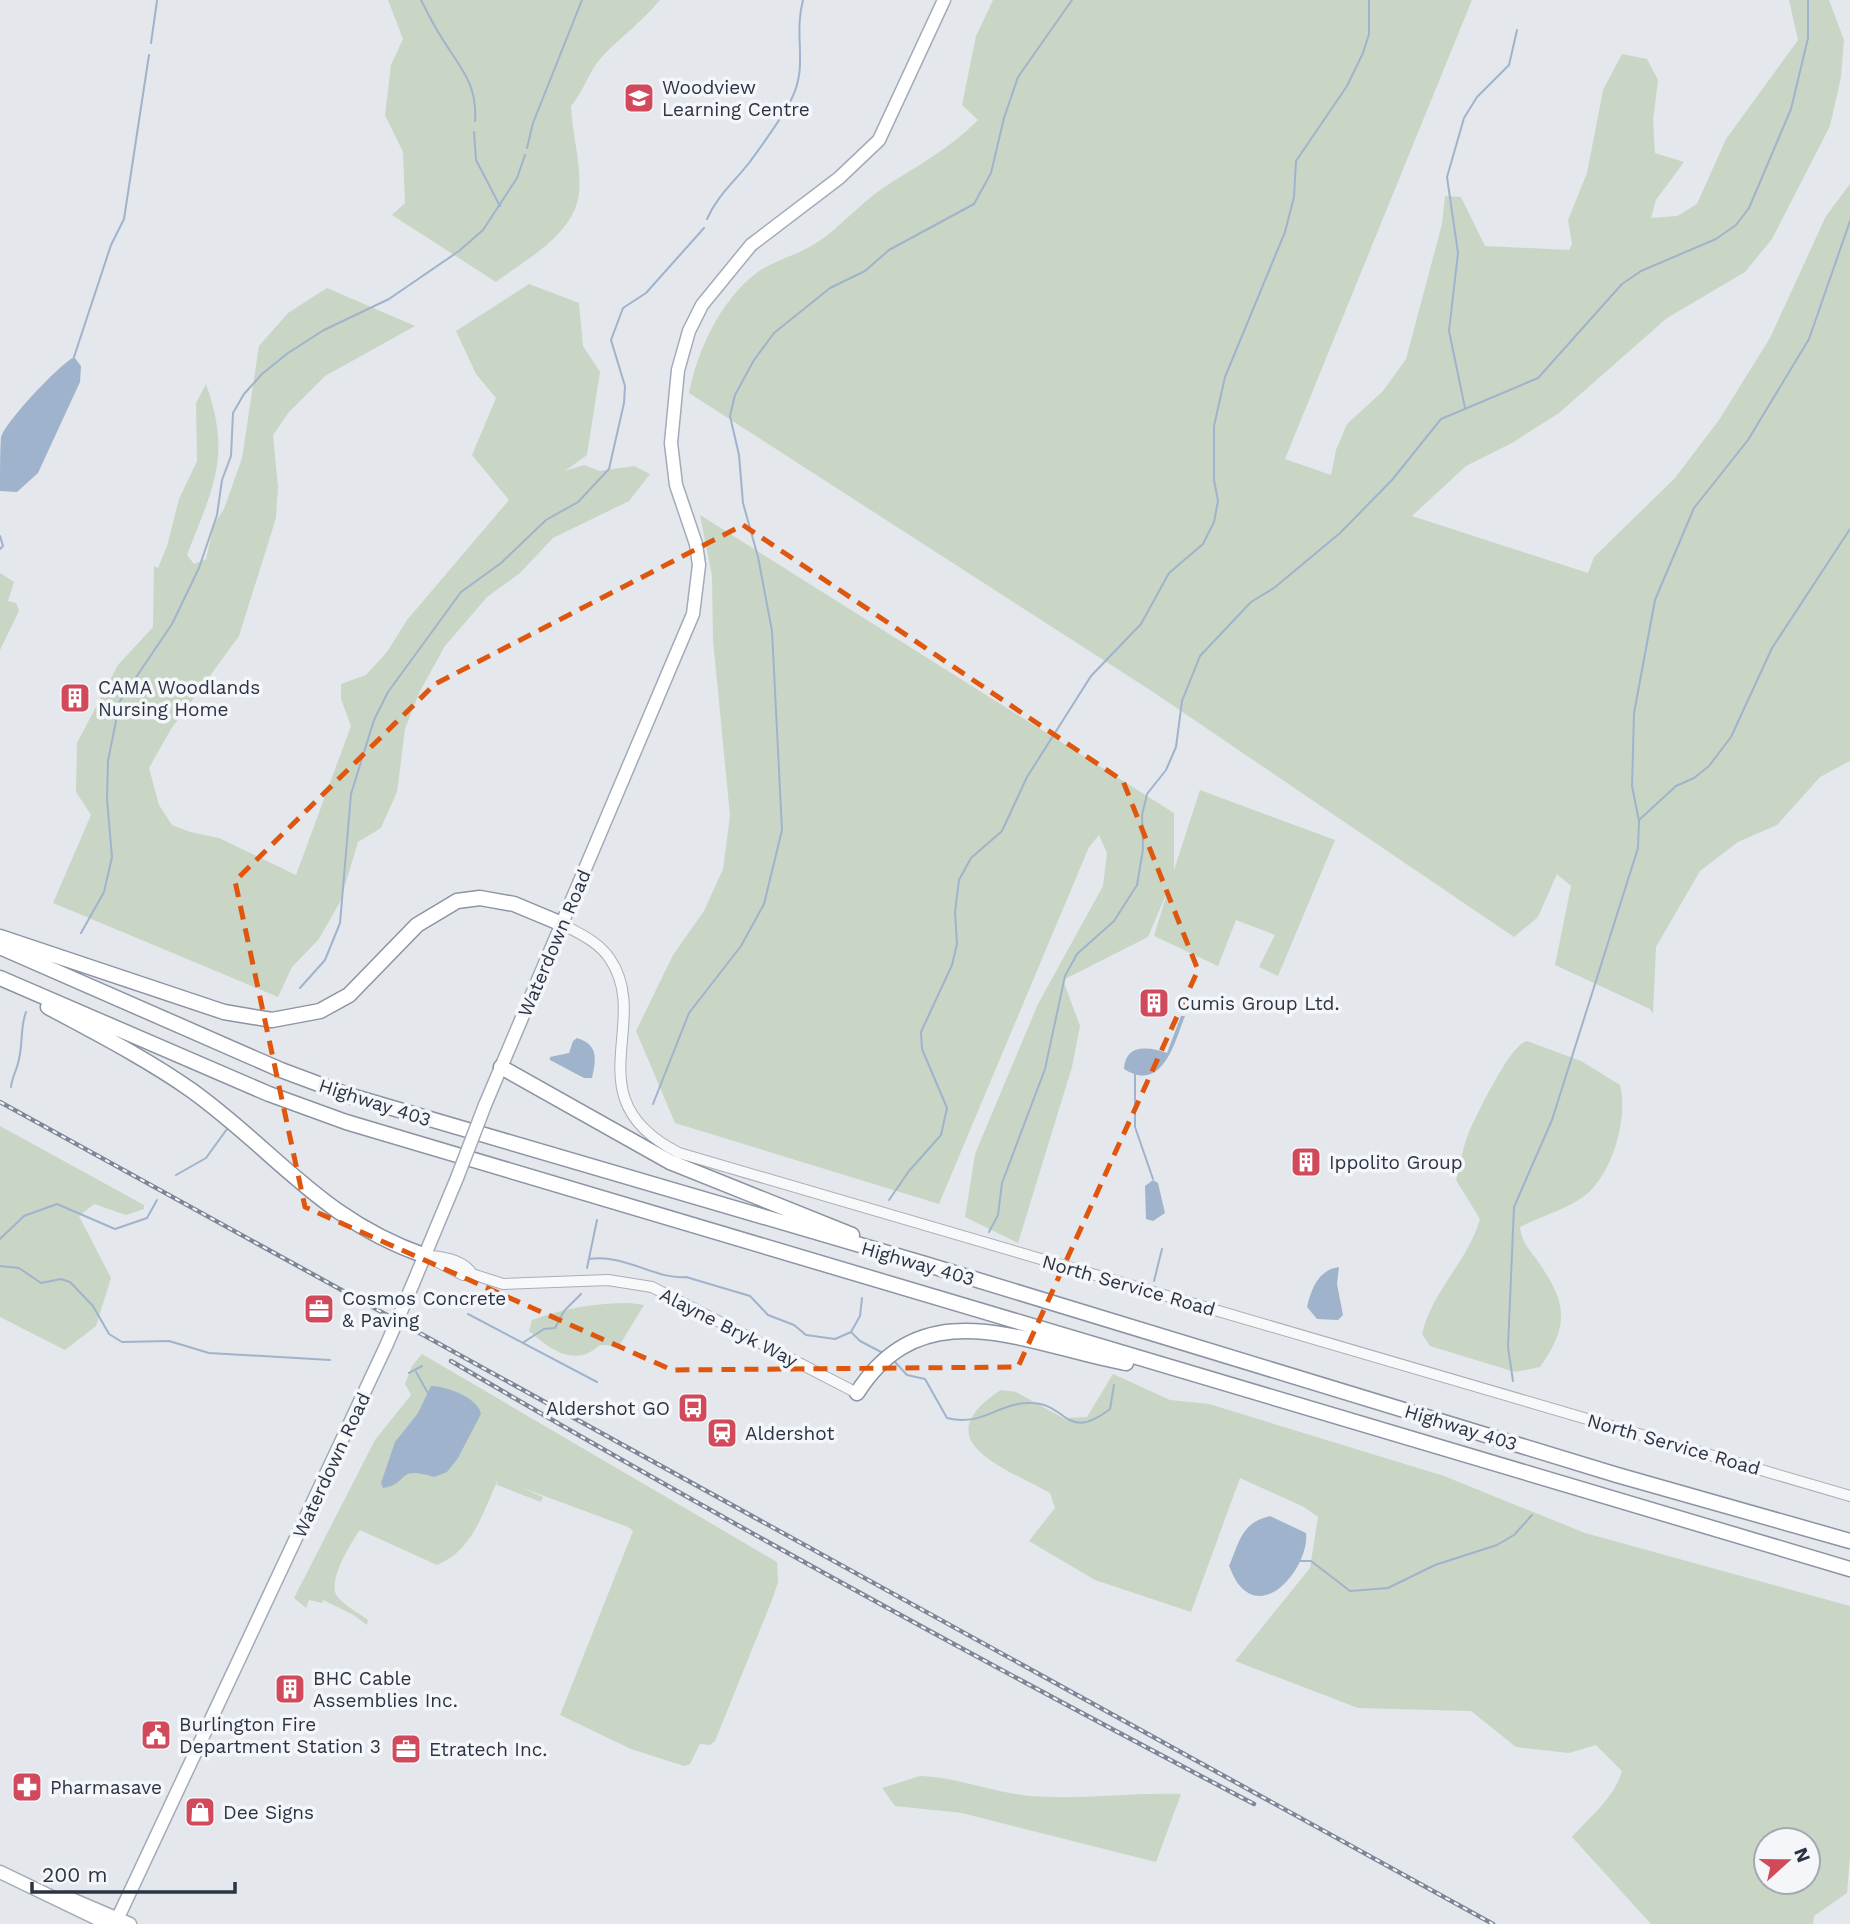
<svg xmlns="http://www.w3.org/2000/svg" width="1850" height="1924" font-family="'Work Sans',sans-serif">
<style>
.green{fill:#c9d6c5;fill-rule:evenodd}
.water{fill:#9fb4cc}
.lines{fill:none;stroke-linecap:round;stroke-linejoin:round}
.stream{stroke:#9fb4cc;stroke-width:2}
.minor-casing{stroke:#a9aeb7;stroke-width:12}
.major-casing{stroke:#a3abb8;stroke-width:15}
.highway-casing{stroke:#8b94a3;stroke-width:17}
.minor{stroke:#f7f8fa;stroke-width:10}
.major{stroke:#fff;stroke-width:12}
.highway{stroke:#fff;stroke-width:14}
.rail-casing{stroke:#7d8696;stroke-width:4.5}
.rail{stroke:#f4f6f9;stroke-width:2;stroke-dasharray:5;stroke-linecap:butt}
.major-bridge-casing{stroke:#a3abb8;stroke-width:15;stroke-linecap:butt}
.major-bridge{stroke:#fff;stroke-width:12}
.marked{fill:none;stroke:#df570f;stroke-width:5;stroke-dasharray:14 9;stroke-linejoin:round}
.labels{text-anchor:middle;stroke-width:7;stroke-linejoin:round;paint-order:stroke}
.poi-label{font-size:19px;fill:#2b3445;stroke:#f4f6f9;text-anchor:start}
.street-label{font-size:19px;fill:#2b3445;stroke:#f4f6f9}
</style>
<rect width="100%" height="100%" fill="#e4e7ec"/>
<path class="green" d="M388 0H660C642 22 619 38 600 59 589 72 583 92 571 106 572 134 582 166 579 193 575 234 525 260 496 282L392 215 405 203 403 152 385 115 391 65 403 39Z
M993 0H1472L1285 459 1331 475 1336 450 1347 424 1383 391 1406 359 1442 224 1445 196 1461 197 1485 246 1569 250 1572 244 1568 220 1587 173 1603 90 1622 54 1647 59 1658 80 1653 120 1655 153 1684 162 1656 200 1651 218 1677 216 1697 204 1726 139 1798 40 1789 0H1829L1844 40 1841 77 1830 126 1772 239 1745 272 1667 318 1559 413 1512 443 1466 466 1412 516 1588 573 1594 557 1675 478 1719 420 1770 338 1826 216 1850 184V761L1820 777 1777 825 1738 842 1700 871 1656 947 1653 1014 1650 1009 1555 965 1571 886 1557 874 1538 917 1514 937 1153 692 689 393C698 349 720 302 755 274 772 261 795 256 813 245 838 230 858 205 883 188 915 167 951 148 978 120L962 105 976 36Z
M529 284 579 303 583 346 600 372 587 455 565 471 584 465 600 471 634 466 650 474 629 501 553 538 520 573 487 597 445 646 420 691 405 729 397 792 381 828 358 842 340 902 319 939 292 967 278 997 53 903 91 815 76 792 77 743 118 665 153 627 154 566 158 568 167 546 179 499 197 461 196 403 206 384C232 457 213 487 187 555L194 564 206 559 214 524 224 509 242 458 259 346 288 313 327 288 415 326 325 376 289 412 273 435 278 487 276 518 239 636 171 729 149 768 159 805 172 825 190 832 219 838 296 875 351 726 341 699V684L366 675 387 652 407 620 509 500 472 455 496 398 476 374 456 331Z
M700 515 1174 813V870L1200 790 1335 840 1278 976 1259 967 1275 935 1236 920 1218 966 1154 936 1168 890 1148 937 1063 980 1080 1026 1072 1067 1018 1243 965 1217 975 1154 1038 1004 1103 886 1107 853 1099 835 1089 847 939 1204 675 1123 636 1031 673 955 704 911 723 869 730 816 713 640 712 576Z
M0 573 14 582 8 601 16 603 19 611 0 650Z
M1527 1041 1581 1061 1620 1085C1629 1119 1611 1180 1580 1199 1562 1211 1539 1217 1520 1227 1521 1241 1529 1249 1537 1260 1567 1303 1570 1324 1540 1367L1515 1372 1430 1346 1422 1334C1432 1291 1468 1261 1480 1219L1456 1180C1460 1164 1463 1147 1469 1132 1477 1115 1510 1044 1527 1041Z
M0 1126 144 1205V1209L126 1215 94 1204 79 1216 111 1278 96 1326 65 1350 0 1317Z
M630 1303 644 1305 619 1346 600 1345C575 1368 551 1350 529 1331L532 1320C566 1308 595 1303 630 1303Z
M422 1354 777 1562 778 1582 772 1600 715 1741 710 1745 700 1744 690 1764 684 1766 631 1749 560 1715 633 1531 628 1527 520 1487 543 1497 541 1502 497 1485 498 1480C482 1514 473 1550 437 1565L360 1530C351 1542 327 1582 337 1596 343 1605 359 1613 368 1620L367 1625 352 1614 323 1600 322 1603 309 1600 306 1608 294 1598 375 1440 411 1395 405 1384 412 1366Z
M1113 1374 1170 1400 1209 1404 1444 1476 1585 1533 1850 1606V1855L1847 1893 1814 1916 1813 1924H1651L1572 1837C1590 1817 1615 1797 1622 1771L1596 1745 1569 1753 1516 1747 1471 1711 1358 1708 1235 1661 1310 1568 1318 1517 1304 1507 1240 1478 1191 1612 1095 1580 1029 1541 1055 1508 1050 1493C1006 1468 922 1441 1001 1390L1016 1392 1063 1418 1087 1417ZM1808 1840V1882H1766V1840Z
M920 1776C958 1777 993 1793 1031 1796 1081 1800 1131 1792 1181 1794L1156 1862 962 1813 895 1806 882 1788Z"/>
<path class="water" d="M74 357 81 366 80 382 38 473 17 492 0 491C0 476 0 451 1 437 8 419 57 367 74 357Z
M1181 1016H1185C1175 1041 1163 1094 1124 1069 1126 1043 1149 1047 1167 1053Z
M577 1038C599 1045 596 1059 592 1078H584L550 1060V1057L569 1053 573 1041Z
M1153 1180 1158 1183 1165 1213 1153 1221 1146 1219 1145 1186Z
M1339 1267 1337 1284 1343 1315 1338 1320 1317 1319 1307 1307C1311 1289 1319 1269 1339 1267Z
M431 1386C446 1386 479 1398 481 1414L458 1458 447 1472 434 1477C394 1465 411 1484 383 1488L381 1483 395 1442 418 1413Z
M1270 1516 1306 1533C1310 1562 1269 1619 1240 1586 1235 1581 1232 1572 1229 1566 1240 1541 1241 1523 1270 1516Z"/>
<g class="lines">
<path class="stream" d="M421 0C427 12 433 24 440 35 457 64 478 82 475 121
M151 43 157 1
M474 132 476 160 500 206
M527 148 533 123 582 0
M707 219C717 196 734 182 749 163 763 144 780 121 791 100 809 65 793 38 803 0
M74 357 111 245 124 219 149 55
M1465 408 1449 331 1458 253 1447 177 1464 118 1477 97 1509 65 1517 30
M0 536 3 546 0 549
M1639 820 1676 786 1694 778 1709 766 1731 737 1772 648 1850 529
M81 933 104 892 112 857 107 799 108 761 120 701 172 624 199 568 217 515 222 480 231 456 233 413 244 394 262 374 288 353 324 330 389 299 459 251 483 230 517 178 525 155
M300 988 325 960 340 923 351 794 374 720 388 692 461 592 501 563 546 520 578 502 609 469 624 403 625 386 611 340 623 308 646 293 704 228
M1135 1075V1127L1153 1179
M11 1087C12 1077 17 1070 19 1059 23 1043 20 1028 26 1012
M653 1104 689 1013 741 946 764 904 782 830 772 631 758 557 743 503 739 455 730 416 735 395 754 360 774 333 830 288 865 271 889 250 974 204 991 173 1004 118 1018 77 1072 0
M176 1175 206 1158 227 1129
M889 1200 909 1171 941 1135 947 1108 922 1049 921 1032 952 965 957 944 955 912 959 880 971 858 1002 831 1027 777 1091 676 1141 624 1169 573 1203 544 1214 522 1218 501 1214 480V426L1225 377 1285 232 1294 197 1296 161 1347 86 1363 53 1369 34V0
M989 1232 998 1215 1002 1183 1045 1069 1065 976 1077 954 1114 921 1137 885 1143 849 1142 815 1147 794 1166 770 1176 747 1182 701 1200 656 1251 602 1274 588 1340 533 1392 480 1441 419 1538 378 1622 284 1641 271 1716 239 1736 225 1749 208 1791 109 1808 38V0
M0 1239 24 1216 57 1204 115 1229 147 1218 157 1200
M589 1259C626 1254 656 1280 686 1277L750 1296 768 1315 794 1325 806 1335 835 1339 851 1332 860 1316 862 1298
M0 1266 19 1268 41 1283 61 1279 70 1282 93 1306 109 1334 122 1342 169 1341 209 1353 330 1360
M587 1268 597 1220
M1154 1281 1162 1249
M468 1314 597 1382
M851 1332 860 1341 885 1354
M524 1342 544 1329 555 1328 564 1311 581 1294
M895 1362 907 1375 925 1379 947 1418C984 1427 998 1402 1031 1403 1067 1403 1066 1443 1110 1409L1114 1385
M416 1372 429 1395
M409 1373 422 1366
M1513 1381 1508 1347 1514 1207 1552 1120 1638 848 1639 821 1632 786 1634 713 1655 600 1694 508 1748 440 1809 339 1850 221
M1300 1561H1311L1350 1591 1388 1588 1435 1565 1497 1545 1514 1535 1532 1515"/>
<g class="minor-casing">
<path id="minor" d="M562 924C580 934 599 942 610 959 653 1023 572 1099 679 1153L1850 1496
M426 1256 463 1275 472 1274 503 1284 608 1280 652 1287 857 1393
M430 1256C445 1257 464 1260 472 1274"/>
</g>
<g class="major-casing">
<path id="major" d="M485 1105 693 614 699 565 696 544 676 485 671 443 678 370 689 331 702 305 751 245 839 178 879 140 944 0
M412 1286 457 1178
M0 1872 108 1924
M60 1899 69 1898 130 1924
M115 1924 386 1346"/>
</g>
<g class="highway-casing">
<path id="highway" d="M0 937 224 1012 272 1020 320 1011 349 995 417 925 457 901 480 898 514 904 562 924
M0 947 281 1070 348 1095 925 1264 1617 1475 1850 1541
M0 978 269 1094 346 1122 1850 1569
M48 1007C96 1033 147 1059 191 1090 276 1151 321 1220 426 1256
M501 1067 670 1162 852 1235
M857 1393C924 1287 1028 1345 1126 1363"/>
</g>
<use href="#minor" class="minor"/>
<use href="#major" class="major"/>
<use href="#highway" class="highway"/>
<g class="rail-casing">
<path id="rail" d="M0 1102 1493 1924
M451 1361C715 1516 983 1662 1254 1804"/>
</g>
<use href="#rail" class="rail"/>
<g class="major-bridge-casing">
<path id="major-bridge" d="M457 1178 485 1105
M386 1346 412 1286"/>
</g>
<use href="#major-bridge" class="major-bridge"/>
</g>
<path class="marked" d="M743 525 1123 781 1198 970 1018 1367 672 1370 305 1207 235 881 435 684Z"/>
<defs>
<g id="school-square" transform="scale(1.575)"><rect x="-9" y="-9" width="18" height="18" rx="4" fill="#d1495b" stroke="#f4f6f9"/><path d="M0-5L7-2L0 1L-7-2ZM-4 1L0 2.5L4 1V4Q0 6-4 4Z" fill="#fff"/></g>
<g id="building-square" transform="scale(1.575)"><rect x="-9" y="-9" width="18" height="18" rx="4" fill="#d1495b" stroke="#f4f6f9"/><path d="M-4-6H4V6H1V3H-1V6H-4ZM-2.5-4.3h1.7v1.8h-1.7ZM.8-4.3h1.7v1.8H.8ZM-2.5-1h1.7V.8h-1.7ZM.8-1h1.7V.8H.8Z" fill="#fff"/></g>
<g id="office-square" transform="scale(1.575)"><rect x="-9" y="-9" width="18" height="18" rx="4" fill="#d1495b" stroke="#f4f6f9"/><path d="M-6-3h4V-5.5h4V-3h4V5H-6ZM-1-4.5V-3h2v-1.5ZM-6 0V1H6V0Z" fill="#fff"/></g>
<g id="bus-square" transform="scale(1.575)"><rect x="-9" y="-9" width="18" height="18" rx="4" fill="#d1495b" stroke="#f4f6f9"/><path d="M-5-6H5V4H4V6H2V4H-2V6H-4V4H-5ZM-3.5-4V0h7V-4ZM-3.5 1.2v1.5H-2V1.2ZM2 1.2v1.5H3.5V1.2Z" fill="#fff"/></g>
<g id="station-square" transform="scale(1.575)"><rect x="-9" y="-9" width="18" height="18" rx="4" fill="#d1495b" stroke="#f4f6f9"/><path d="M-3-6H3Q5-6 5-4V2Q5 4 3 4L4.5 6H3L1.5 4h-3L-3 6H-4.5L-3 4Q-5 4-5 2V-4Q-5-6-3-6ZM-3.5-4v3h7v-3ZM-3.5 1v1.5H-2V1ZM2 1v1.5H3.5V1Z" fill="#fff"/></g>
<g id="civic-square" transform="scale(1.575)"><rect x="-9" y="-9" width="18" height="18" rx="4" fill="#d1495b" stroke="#f4f6f9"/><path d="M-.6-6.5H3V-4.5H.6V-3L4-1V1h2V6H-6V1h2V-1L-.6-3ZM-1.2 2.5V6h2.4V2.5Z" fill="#fff"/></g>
<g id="pharmacy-square" transform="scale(1.575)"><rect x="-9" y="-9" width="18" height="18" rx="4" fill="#d1495b" stroke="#f4f6f9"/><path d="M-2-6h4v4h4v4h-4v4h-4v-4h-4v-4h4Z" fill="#fff"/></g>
<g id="shop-square" transform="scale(1.575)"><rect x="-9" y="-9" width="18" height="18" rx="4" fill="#d1495b" stroke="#f4f6f9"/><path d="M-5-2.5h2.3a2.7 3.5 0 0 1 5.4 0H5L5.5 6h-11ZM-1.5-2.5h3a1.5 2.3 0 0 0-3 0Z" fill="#fff"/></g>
</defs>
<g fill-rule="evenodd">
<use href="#school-square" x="639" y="98"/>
<use href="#building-square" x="75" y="698"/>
<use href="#building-square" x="1154" y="1003"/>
<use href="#building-square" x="1306" y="1162"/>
<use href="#office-square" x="319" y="1309"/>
<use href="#bus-square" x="693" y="1408"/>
<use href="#station-square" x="722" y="1433"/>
<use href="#building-square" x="290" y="1689"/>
<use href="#civic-square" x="156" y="1735"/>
<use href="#office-square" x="406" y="1749"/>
<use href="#pharmacy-square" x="27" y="1787"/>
<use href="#shop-square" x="200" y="1812"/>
</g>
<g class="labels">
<g class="poi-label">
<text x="662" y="94">Woodview<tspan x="662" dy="22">Learning Centre</tspan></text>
<text x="98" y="694">CAMA Woodlands<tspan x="98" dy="22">Nursing Home</tspan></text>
<text x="1177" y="1010">Cumis Group Ltd.</text>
<text x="1329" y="1169">Ippolito Group</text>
<text x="342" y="1305">Cosmos Concrete<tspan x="342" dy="22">&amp; Paving</tspan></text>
<text x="670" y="1415" text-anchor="end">Aldershot GO</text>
<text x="745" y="1440">Aldershot</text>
<text x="313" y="1685">BHC Cable<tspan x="313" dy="22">Assemblies Inc.</tspan></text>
<text x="179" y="1731">Burlington Fire<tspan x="179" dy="22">Department Station 3</tspan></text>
<text x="429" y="1756">Etratech Inc.</text>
<text x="50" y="1794">Pharmasave</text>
<text x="223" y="1819">Dee Signs</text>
</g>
<g class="street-label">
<text transform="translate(554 943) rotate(-67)" y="7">Waterdown Road</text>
<text transform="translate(375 1102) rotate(18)" y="7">Highway 403</text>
<text transform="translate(918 1263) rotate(16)" y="7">Highway 403</text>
<text transform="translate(1129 1285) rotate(16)" y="7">North Service Road</text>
<text transform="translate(729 1327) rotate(27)" y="7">Alayne Bryk Way</text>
<text transform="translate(1461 1427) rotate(17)" y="7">Highway 403</text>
<text transform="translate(1674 1444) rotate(16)" y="7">North Service Road</text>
<text transform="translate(331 1465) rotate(-65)" y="7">Waterdown Road</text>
</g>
</g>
<g transform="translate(1787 1861) rotate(69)"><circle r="33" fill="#f4f6f9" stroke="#a4a8b1" stroke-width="2"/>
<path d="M0-5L12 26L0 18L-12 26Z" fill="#d1495b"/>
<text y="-10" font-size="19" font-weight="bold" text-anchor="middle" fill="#2b3445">N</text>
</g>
<path d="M32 1882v10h203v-10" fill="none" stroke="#2b3445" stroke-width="3.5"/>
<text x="42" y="1882" font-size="21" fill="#2b3445" stroke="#f4f6f9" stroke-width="5" paint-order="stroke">200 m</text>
</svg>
